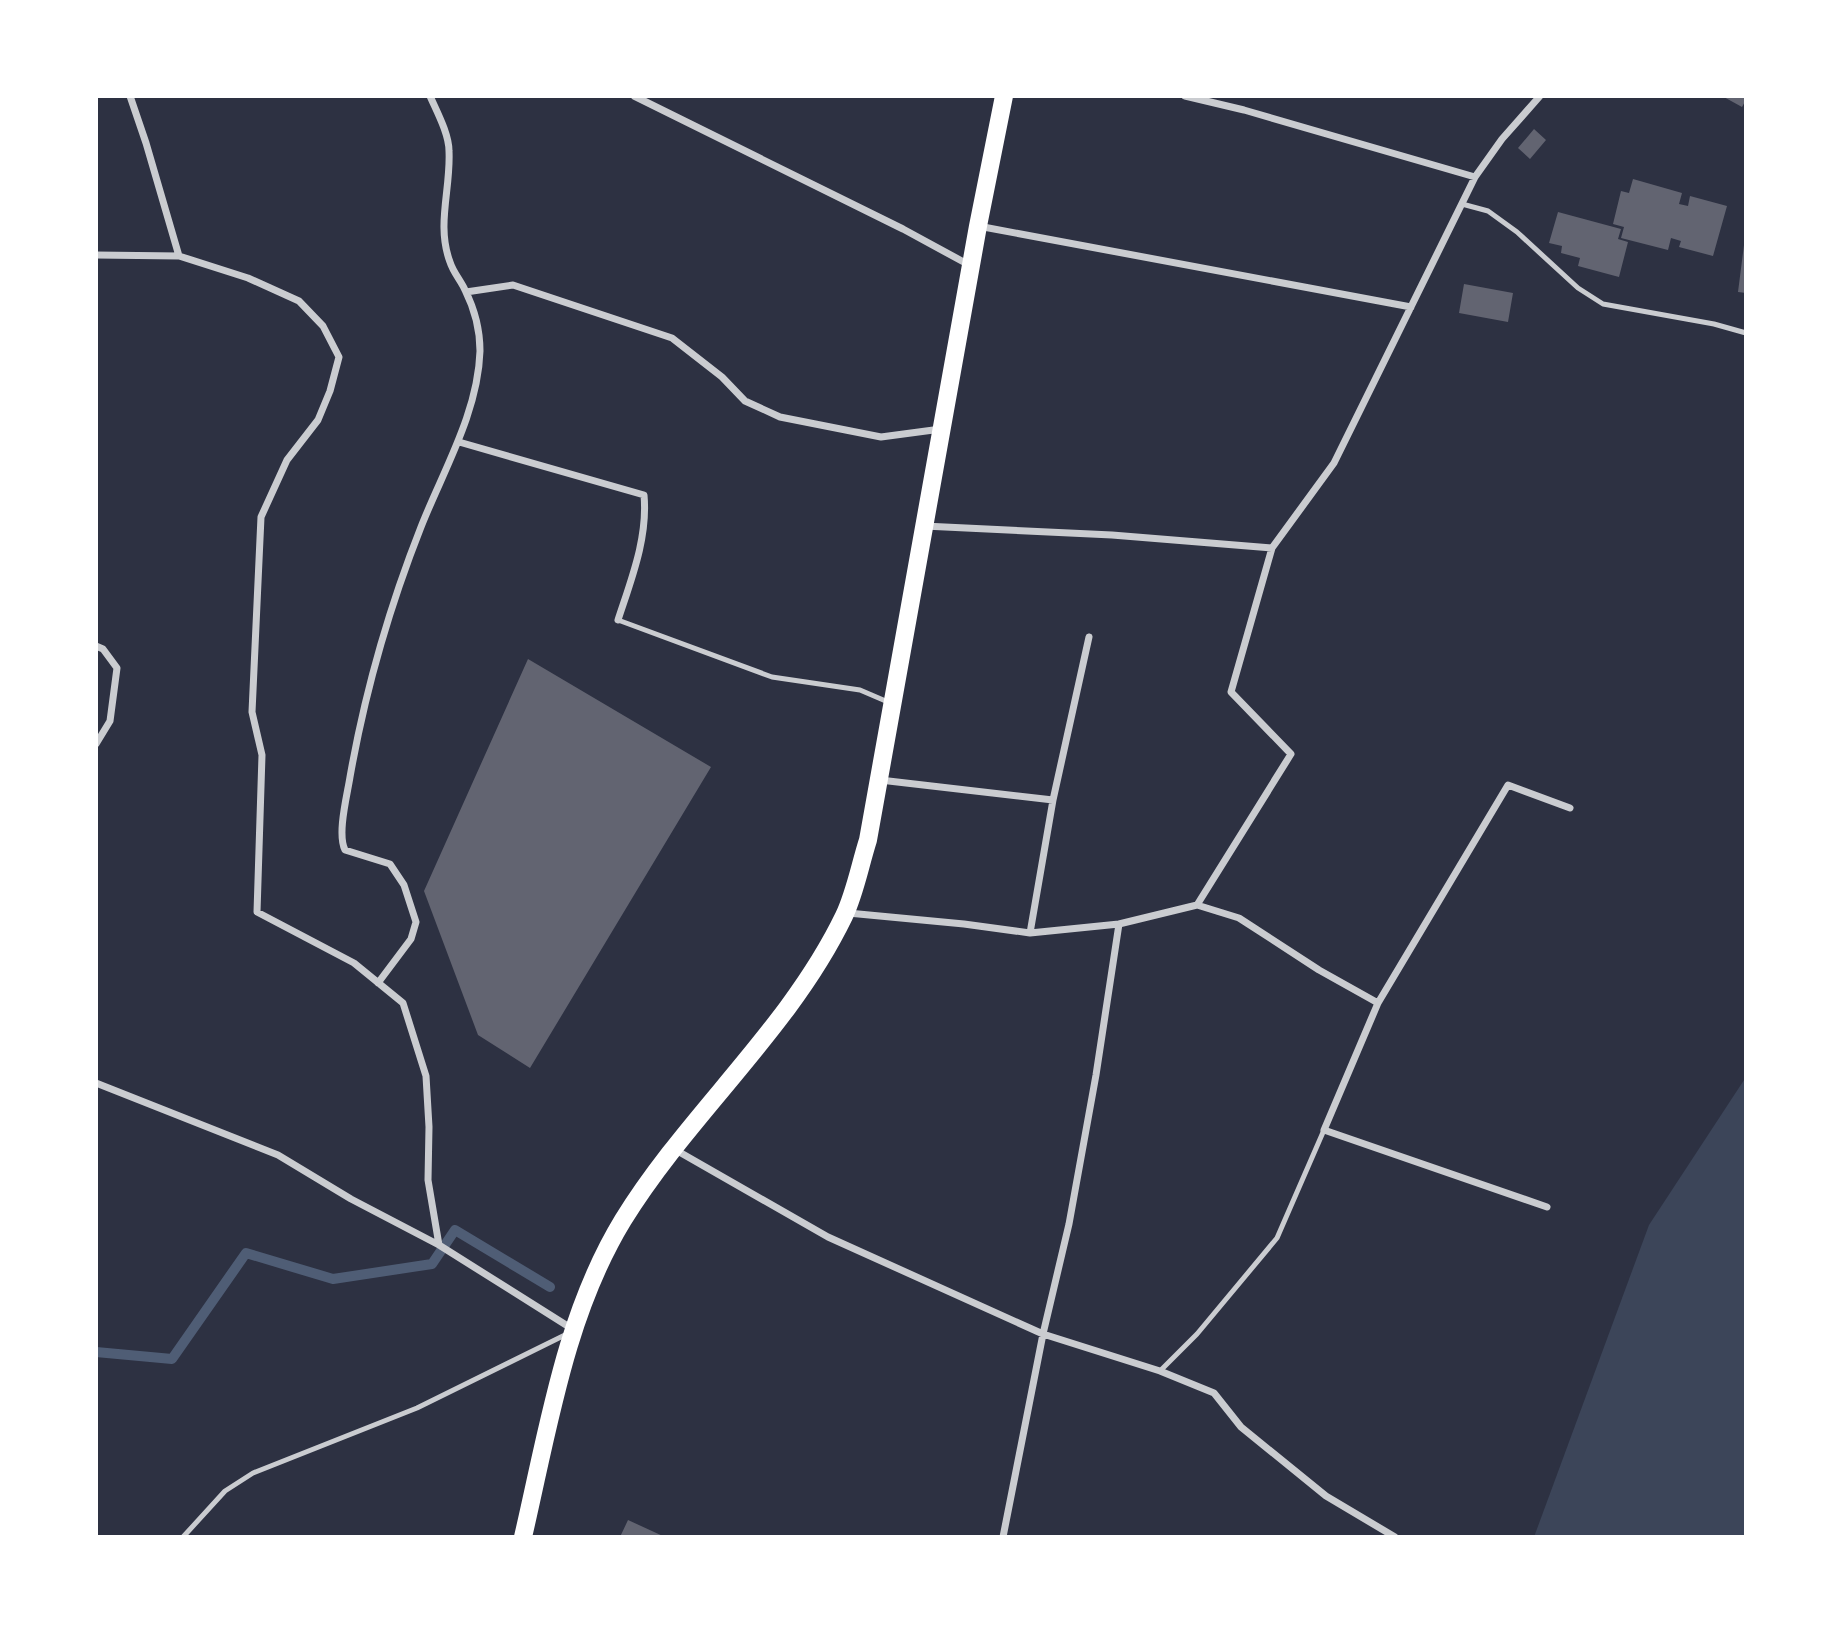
<svg xmlns="http://www.w3.org/2000/svg" width="1842" height="1633" font-family="Cabin,sans-serif">
<style>
.green{fill:#3c4559}
.lines{fill:none;stroke-linecap:round;stroke-linejoin:round}
.stream{stroke:#4f5d75;stroke-width:10}
.building{fill:#626471}
.service{stroke:#caccd0;stroke-width:5}
.minor{stroke:#caccd0;stroke-width:7}
.primary{stroke:#fff;stroke-width:18}
</style>
<rect width="100%" height="100%" fill="#2d3142"/>
<path class="green" d="M1746 1077V1537H1534L1649 1225Z"/>
<g class="lines">
<path class="stream" d="M96 1352 172 1359 246 1253 333 1279 432 1264 455 1230 550 1287"/>
</g>
<path class="building" d="M1722 96H1746V100L1742 107Z
M1534 129 1546 140 1530 159 1518 148Z
M1633 179 1682 193 1679 204 1688 206 1690 196 1727 206 1713 256 1679 247 1681 241 1671 238 1668 250 1621 238 1624 227 1613 224 1621 191 1629 193Z
M1558 212 1621 229 1618 239 1628 242 1619 277 1578 266 1580 258 1561 253 1562 246 1549 243Z
M1744 245H1746V293L1738 292Z
M1464 284 1513 293 1508 322 1459 313Z
M528 659 711 767 530 1068 478 1035 424 891Z
M628 1520 665 1537H620Z"/>
<g class="lines">
<path class="service" d="M1462 204 1488 211 1517 232 1578 288 1603 304 1714 324 1746 333
M618 620 772 677 860 690 888 702
M1160 1371 1197 1334 1277 1238 1324 1130
M183 1537 225 1491 253 1473 417 1408 569 1333"/>
<path class="minor" d="M130 96 146 143 179 256 248 278 299 301 323 326 339 357 330 391 318 420 287 460 261 517 252 712 262 755 257 912 354 963 403 1003 426 1076 429 1127 428 1180 439 1245
M634 96 903 229 971 266
M1185 96 1244 110 1475 177
M978 226 1411 307
M96 255 179 256
M466 292 513 285 672 338 722 377 745 401 780 417 881 437 941 429
M459 442 644 495C648 538 631 580 618 620
M924 526 1112 535 1272 548
M96 646 103 649 117 668 110 721 96 744
M880 780 1053 800 1030 933
M1053 800 1089 637
M1197 905 1239 918 1319 970 1378 1003 1324 1130 1547 1207
M848 913 964 924 1030 933 1119 924
M378 983 411 939 416 922 404 885 390 864 345 850C337 834 347 796 350 777 365 692 389 608 421 527 443 471 478 413 480 351 480 331 474 308 465 290 461 281 453 272 450 262 436 225 451 189 449 151 449 134 437 112 430 96
M1378 1003 1508 785 1570 808
M96 1083 278 1155 351 1199 439 1245 574 1330
M674 1149 828 1237 1043 1334 1160 1371 1214 1393 1241 1427 1326 1496 1395 1537
M1003 1537 1043 1334 1069 1224 1096 1075 1119 924 1197 905 1291 754 1231 692 1272 548 1334 463 1475 177 1502 139 1540 96"/>
<path class="primary" d="M523 1537C548 1430 565 1315 623 1220 689 1113 789 1030 844 916 855 893 860 865 868 840L978 226 1004 96"/>
</g>
<rect width="1842" height="1633" fill="none" stroke="#ffffff" stroke-width="196"/>
</svg>
